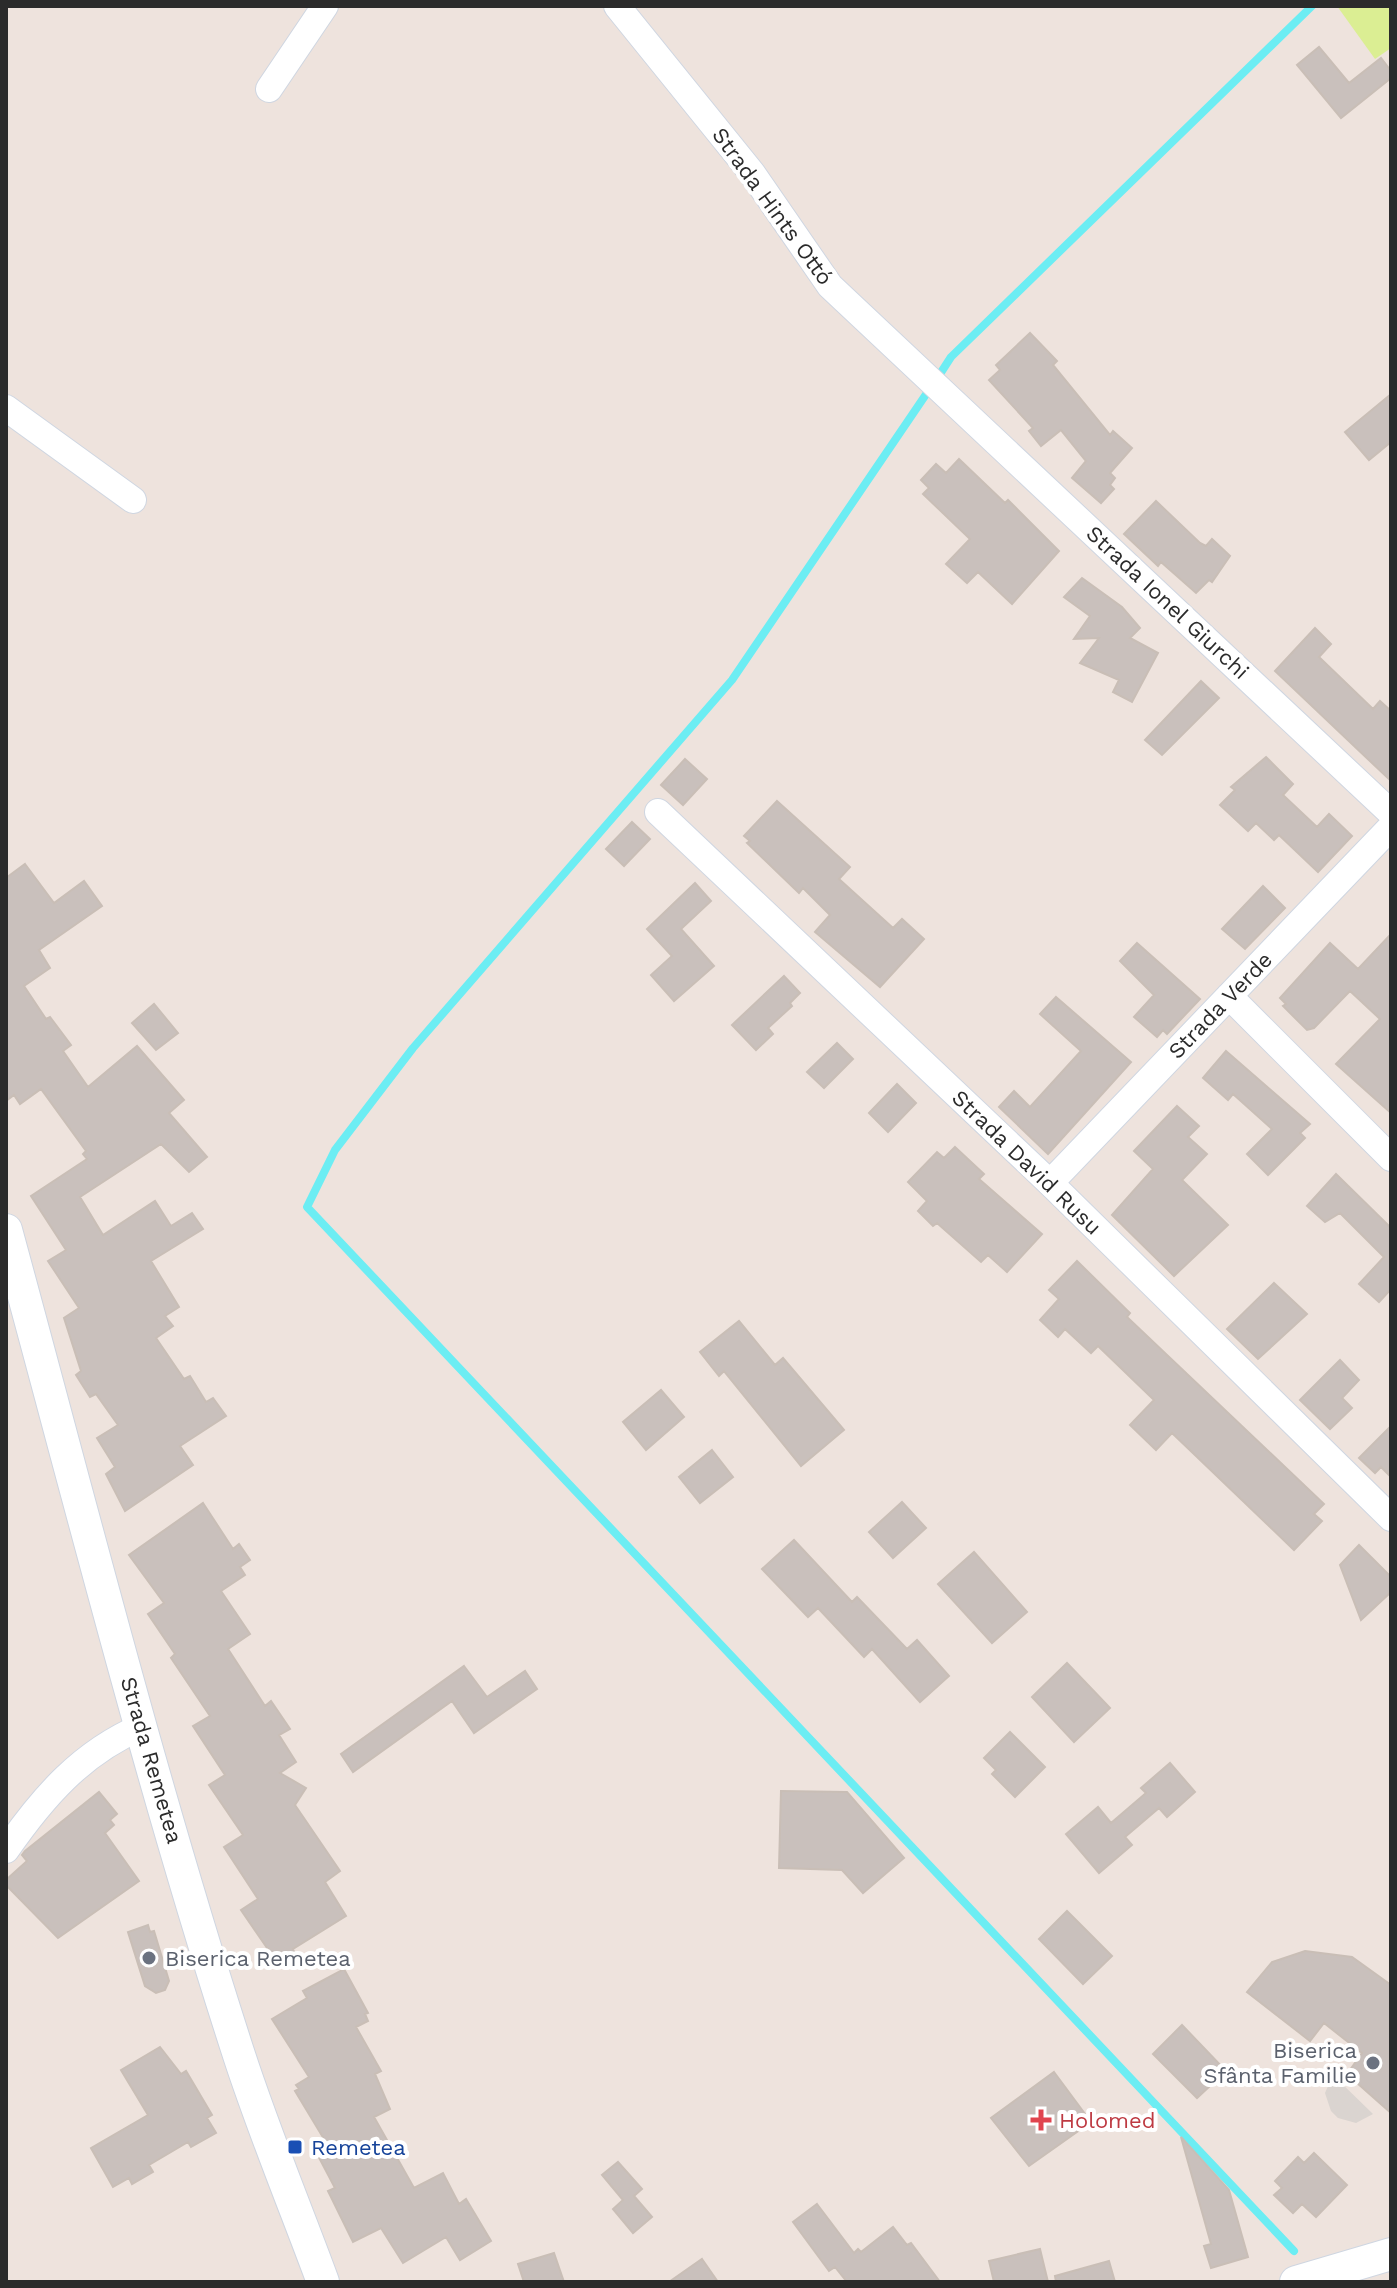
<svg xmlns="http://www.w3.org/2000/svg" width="1397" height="2288" font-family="'Work Sans',sans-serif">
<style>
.pitch{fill:#dbee93}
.plaza{fill:#dad4d0}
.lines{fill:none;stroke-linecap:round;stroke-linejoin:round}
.stream{stroke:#6cedf3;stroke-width:8}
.building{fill:#c9c0bc;stroke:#c9beb6;stroke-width:2}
.minor-casing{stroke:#cfd6e1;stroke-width:28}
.tertiary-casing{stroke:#cfd6e1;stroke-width:34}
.minor{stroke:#fff;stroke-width:26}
.tertiary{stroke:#fff;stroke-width:32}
.worship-dot{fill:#6b7280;stroke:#fff;stroke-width:3}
.health-dot{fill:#e0444e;stroke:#fff;stroke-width:3}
.transit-dot{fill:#1a4fb4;stroke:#fff;stroke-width:3}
.labels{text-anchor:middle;stroke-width:8;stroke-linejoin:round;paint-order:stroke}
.street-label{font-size:22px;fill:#2b2b2b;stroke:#fff}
.worship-label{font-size:22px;fill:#5b616d;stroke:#fff;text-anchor:start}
.health-label{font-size:22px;fill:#be3a42;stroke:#fff;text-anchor:start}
.transit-label{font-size:22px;fill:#164399;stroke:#fff;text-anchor:start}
</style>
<rect width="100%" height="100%" fill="#eee3dd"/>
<path class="pitch" d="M1337 6H1391V48L1375 59Z"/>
<path class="plaza" d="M1333 2075 1336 2078 1373 2114 1356 2123 1338 2118 1331 2111 1325 2093Z"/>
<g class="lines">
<path class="stream" d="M940 374 951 357 1312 6
M931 387 732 680 413 1048 335 1150 307 1207 1294 2251"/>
</g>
<path class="building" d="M1319 47 1349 83 1381 58 1391 71V78L1341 118 1297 65Z
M1030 333 1057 361 1053 365 1110 435 1113 431 1132 448 1110 473 1115 478 1110 485 1114 489 1101 503 1072 478 1086 461 1061 430 1041 446 1029 431 1033 428 989 380 1000 370 996 365Z
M1391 394V442L1369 460 1345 432Z
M959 459 1005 503 1008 500 1059 551 1012 604 978 572 967 583 946 564 970 539 923 494 929 488 921 480 936 464 946 473Z
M1156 501 1200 543 1206 546 1212 539 1230 556 1212 582 1209 580 1196 593 1161 562 1158 566 1124 534Z
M1082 578 1122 607 1140 628 1130 638 1158 653 1132 702 1113 692 1119 680 1080 663 1099 638 1074 639 1090 616 1064 597Z
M1315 628 1331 644 1319 657 1373 709 1380 701 1391 711V781L1275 671Z
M1201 681 1219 698 1162 755 1145 740Z
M1266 757 1293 784 1283 795 1317 827 1329 814 1352 836 1318 872 1279 835 1274 840 1256 823 1248 831 1220 805 1235 790 1231 787Z
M685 759 707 779 683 805 661 785Z
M777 801 850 867 839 879 893 928 902 919 924 939 880 987 815 932 830 915 803 888 799 893 747 843 750 841 744 836Z
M632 822 650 839 624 866 606 849Z
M25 864 54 903 84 881 102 906 39 950 50 968 24 986 46 1019 50 1017 71 1045 63 1051 88 1087 137 1046 184 1100 169 1113 207 1157 189 1172 161 1144 80 1197 103 1235 155 1201 171 1226 192 1213 203 1229 151 1261 179 1307 165 1316 173 1326 156 1338 184 1379 190 1376 206 1402 213 1398 226 1416 180 1446 193 1465 125 1511 106 1474 115 1467 97 1438 118 1425 96 1394 90 1397 76 1375 81 1371 64 1318 79 1308 48 1261 66 1250 31 1196 87 1159 83 1154 86 1151 41 1089 20 1104 14 1095 6 1101V878Z
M695 883 711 901 681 929 714 966 674 1001 651 975 672 956 647 929Z
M1263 886 1285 908 1245 949 1222 929Z
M1391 934V1113L1336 1064 1380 1019 1350 991 1314 1028 1307 1030 1283 1006 1286 1004 1280 998 1330 943 1358 969Z
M1137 943 1200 999 1167 1034 1163 1030 1157 1037 1134 1017 1154 995 1120 961Z
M784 976 800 993 790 1003 792 1006 768 1028 773 1034 756 1050 732 1025Z
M1056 997 1131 1062 1048 1154 999 1107 1014 1091 1030 1107 1081 1051 1040 1014Z
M154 1004 178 1033 156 1050 132 1023Z
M837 1043 853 1059 824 1088 807 1072Z
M1226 1051 1310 1124 1300 1133 1305 1138 1268 1175 1247 1154 1272 1129 1233 1094 1228 1100 1203 1078Z
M897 1084 916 1103 888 1132 869 1113Z
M1177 1106 1199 1126 1188 1137 1207 1154 1182 1180 1228 1225 1174 1276 1112 1215 1153 1169 1134 1151Z
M955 1147 984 1174 979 1179 1042 1234 1007 1272 988 1255 981 1262 937 1223 933 1226 918 1211 927 1201 908 1182 937 1152 944 1158Z
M1336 1174 1391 1228V1289L1379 1302 1359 1284 1384 1257 1340 1213 1325 1222 1307 1206Z
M1077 1261 1130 1313 1127 1317 1324 1504 1314 1514 1322 1521 1294 1550 1172 1433 1156 1450 1130 1425 1154 1400 1098 1346 1091 1353 1065 1329 1058 1337 1040 1320 1059 1299 1049 1290Z
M1274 1283 1307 1314 1258 1359 1227 1329Z
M739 1321 775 1365 783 1358 844 1430 801 1466 724 1371 719 1376 700 1352Z
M1340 1360 1359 1380 1342 1398 1352 1408 1330 1429 1300 1400Z
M661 1390 684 1417 646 1450 623 1422Z
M1391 1426V1477L1381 1467 1375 1473 1359 1458Z
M712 1450 733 1477 700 1503 679 1477Z
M902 1502 926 1528 893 1558 869 1532Z
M203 1503 233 1549 239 1544 250 1560 240 1567 245 1575 221 1591 250 1634 228 1649 265 1706 271 1701 290 1729 279 1735 296 1762 280 1773 306 1788 295 1805 340 1871 325 1882 346 1916 293 1949 295 1954 278 1964 241 1910 258 1899 224 1847 243 1835 209 1785 225 1775 193 1726 210 1716 171 1658 175 1654 148 1614 164 1603 129 1555Z
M794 1540 852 1602 857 1597 907 1649 917 1640 949 1676 920 1702 872 1649 864 1657 818 1608 808 1617 762 1569Z
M1359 1545 1391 1577V1592L1361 1620 1340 1565Z
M974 1552 1027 1612 992 1643 938 1584Z
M1067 1663 1110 1708 1074 1742 1032 1697Z
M464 1666 487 1697 525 1671 537 1689 474 1733 452 1701 353 1772 341 1754Z
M1010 1732 1045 1767 1015 1797 992 1774 996 1770 984 1758Z
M1170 1763 1195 1792 1167 1817 1159 1808 1125 1837 1132 1845 1099 1873 1066 1834 1098 1807 1111 1823 1146 1793 1141 1788Z
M781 1791 847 1792 904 1858 863 1893 842 1870 779 1868Z
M99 1792 117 1814 110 1820 114 1825 105 1833 139 1881 58 1938 6 1885V1880L27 1861 22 1855 25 1851Z
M1067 1911 1112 1956 1083 1984 1039 1939Z
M148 1925 150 1932 154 1931 169 1981 165 1990 156 1993 145 1986 128 1932Z
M1305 1951 1352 1957 1391 1985V2113L1347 2074 1362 2053 1324 2023 1310 2041 1247 1992 1272 1962Z
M344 1969 368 2013 365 2014 368 2021 356 2027 381 2071 375 2074 390 2109 374 2117 414 2188 443 2173 459 2204 466 2199 491 2241 460 2260 446 2237 403 2263 381 2228 353 2242 328 2191 335 2188 315 2150 327 2144 295 2091 299 2089 296 2085 309 2077 272 2019 307 1998 303 1991Z
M1182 2025 1226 2071 1197 2098 1153 2054Z
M160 2047 181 2074 186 2071 212 2115 207 2118 216 2133 191 2147 188 2142 149 2165 153 2172 132 2184 129 2178 113 2187 91 2148 148 2115 121 2070Z
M1054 2072 1091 2122 1029 2166 991 2118Z
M1181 2137 1229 2190 1248 2257 1211 2268 1204 2246 1211 2244Z
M1314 2153 1347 2185 1316 2217 1302 2204 1293 2213 1274 2195 1282 2188 1275 2181 1298 2157 1304 2163Z
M618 2162 642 2189 634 2196 652 2217 633 2233 613 2209 623 2200 602 2175Z
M817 2204 854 2253 858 2249 861 2252 893 2227 907 2245 911 2243 940 2282H847L835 2267 829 2271 793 2222Z
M1040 2249 1048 2282H994L989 2261Z
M554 2253 564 2282H524L518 2264Z
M702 2259 718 2282H669Z
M1109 2261 1115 2282H1056L1055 2276Z"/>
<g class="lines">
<g class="minor-casing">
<path id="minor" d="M617 6 752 173 830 286 1391 813
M269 89 325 6
M6 408 133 500
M658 812 1050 1183 1391 1518
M1229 996 1391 1158
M1050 1183 1391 827
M6 1850C43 1797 81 1753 141 1727"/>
</g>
<g class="tertiary-casing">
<path id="tertiary" d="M6 1230C81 1505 151 1784 239 2055 264 2132 295 2206 323 2282
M1296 2282 1391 2254"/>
</g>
<use href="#minor" class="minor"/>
<use href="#tertiary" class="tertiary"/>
</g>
<g class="worship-dot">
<circle cx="149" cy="1958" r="8"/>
<circle cx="1373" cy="2063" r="8"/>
</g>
<path class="health-dot" d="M1037 2108h8v8h8v8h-8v8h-8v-8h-8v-8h8z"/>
<rect class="transit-dot" x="287" y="2139" width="16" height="16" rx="4"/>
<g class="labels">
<g class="street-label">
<text transform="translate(773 206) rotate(54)" y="8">Strada Hints Ottó</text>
<text transform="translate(1168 602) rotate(43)" y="8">Strada Ionel Giurchi</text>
<text transform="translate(1220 1005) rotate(-46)" y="8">Strada Verde</text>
<text transform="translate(1027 1162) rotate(44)" y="8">Strada David Rusu</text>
<text transform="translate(152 1760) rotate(74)" y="8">Strada Remetea</text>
</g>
<g class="worship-label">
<text x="165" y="1966">Biserica Remetea</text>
<text x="1357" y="2058" text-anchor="end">Biserica<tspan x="1357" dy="25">Sfânta Familie</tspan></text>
</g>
<g class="health-label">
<text x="1059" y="2128">Holomed</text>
</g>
<g class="transit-label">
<text x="311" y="2155">Remetea</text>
</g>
</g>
<rect width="1397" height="2288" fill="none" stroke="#2b2b2b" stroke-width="16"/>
</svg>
